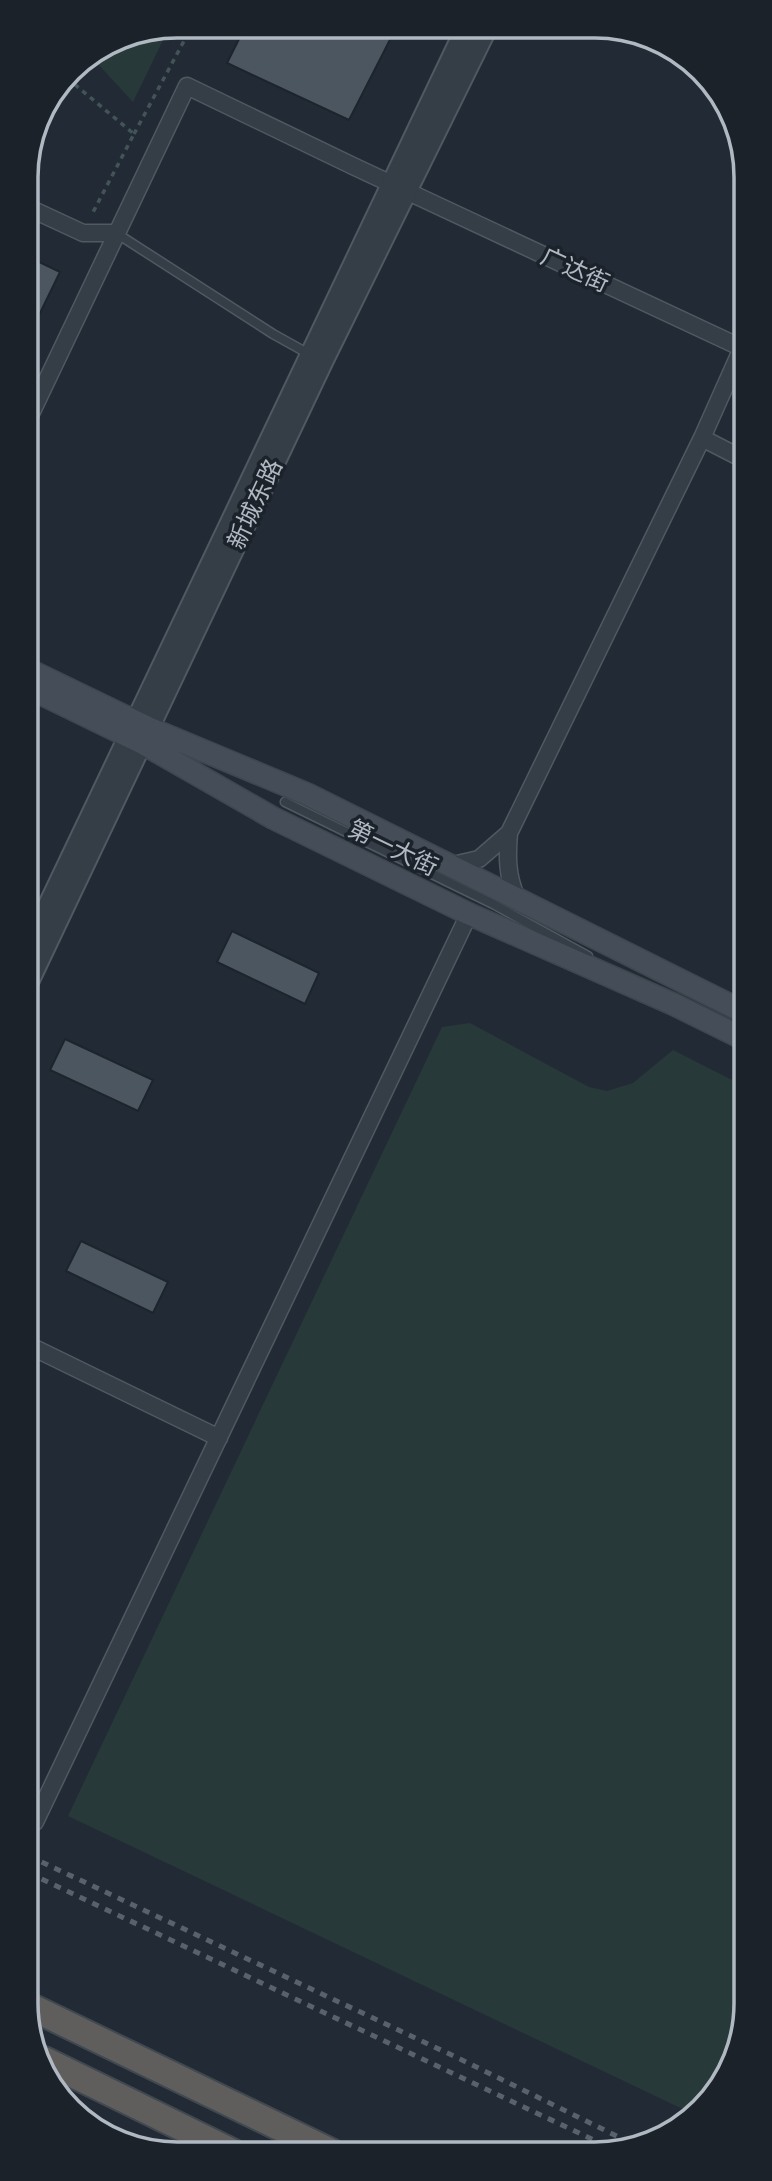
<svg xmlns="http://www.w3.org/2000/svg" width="772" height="2181" font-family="'Golos Text','Noto Sans SC',sans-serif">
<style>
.green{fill:#273938}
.building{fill:#4b5661;stroke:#1d242c;stroke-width:2}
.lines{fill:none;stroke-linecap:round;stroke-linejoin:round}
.service-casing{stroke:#505861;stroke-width:11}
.minor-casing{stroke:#505861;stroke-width:19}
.tertiary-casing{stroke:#505861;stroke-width:23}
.secondary-casing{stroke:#3f464f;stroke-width:24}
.trunk-casing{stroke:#404850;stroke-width:30}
.path{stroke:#435456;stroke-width:3.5;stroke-dasharray:5 5;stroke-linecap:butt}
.service{stroke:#353d46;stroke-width:8}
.minor{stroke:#353d46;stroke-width:16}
.tertiary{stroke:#353d46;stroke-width:19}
.secondary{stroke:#444d58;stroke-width:21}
.trunk{stroke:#5f5e5c;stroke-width:26}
.rail{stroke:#58626d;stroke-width:5;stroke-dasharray:7 7;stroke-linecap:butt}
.labels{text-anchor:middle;stroke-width:7;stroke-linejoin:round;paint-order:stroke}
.street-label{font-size:24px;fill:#b0b8c2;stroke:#1b222a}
.rim{fill:none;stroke:#b0b8c2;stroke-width:3.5}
</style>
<rect width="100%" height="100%" fill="#222b35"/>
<path class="green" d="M169 28 133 102 97 63 88 58 120 38Z
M470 1023 589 1087 607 1091 633 1083 673 1050 744 1086 745 2013 708 2103 691 2113 68 1816 442 1027Z"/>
<path class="building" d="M245 27H257L396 28 349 120 227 63Z
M27 256 60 272 27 340Z
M232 931 319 973 305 1004 217 962Z
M65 1039 153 1080 138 1111 50 1070Z
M81 1241 168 1282 153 1313 66 1271Z"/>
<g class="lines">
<g class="service-casing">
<path id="service" d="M116 233 273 334 309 354
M285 802 493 904 588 956"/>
</g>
<g class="minor-casing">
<path id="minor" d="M27 207 83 233H116
M27 422 187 86 353 166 742 348
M702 438 743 459
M453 865 479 859 509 833
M516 896C507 875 507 856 509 833L702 438 743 346
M28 1345 219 1438
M35 1822 469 914"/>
</g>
<g class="tertiary-casing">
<path id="tertiary" d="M28 948 466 28
M28 983 323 361 487 28"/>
</g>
<g class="secondary-casing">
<path id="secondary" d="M27 669 149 728 307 794 744 1012
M27 687 142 743 273 818 469 914 673 1004 744 1039"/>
</g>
<g class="trunk-casing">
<path id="trunk" d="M29 2006 331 2152
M44 2060 232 2152"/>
</g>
<path class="path" d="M67 78 134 134 91 216
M134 134 192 26"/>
<use href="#service" class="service"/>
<use href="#minor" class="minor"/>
<use href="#tertiary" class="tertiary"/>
<use href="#secondary" class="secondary"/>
<use href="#trunk" class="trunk"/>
<path class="rail" d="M29 1856 460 2059 635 2145
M29 1873 619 2152"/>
</g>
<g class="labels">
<g class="street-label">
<text transform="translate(575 270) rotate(25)" y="8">广达街</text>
<text transform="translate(255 504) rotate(-65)" y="8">新城东路</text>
<text transform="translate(393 848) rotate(26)" y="8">第一大街</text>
</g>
</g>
<path d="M0 0H772V2181H0ZM177 38H595A139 139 0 0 1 734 177V2003A139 139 0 0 1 595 2142H177A139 139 0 0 1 38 2003V177A139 139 0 0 1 177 38Z" fill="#1b222a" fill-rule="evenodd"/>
<path class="rim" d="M177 38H595A139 139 0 0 1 734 177V2003A139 139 0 0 1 595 2142H177A139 139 0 0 1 38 2003V177A139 139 0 0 1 177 38Z"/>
</svg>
